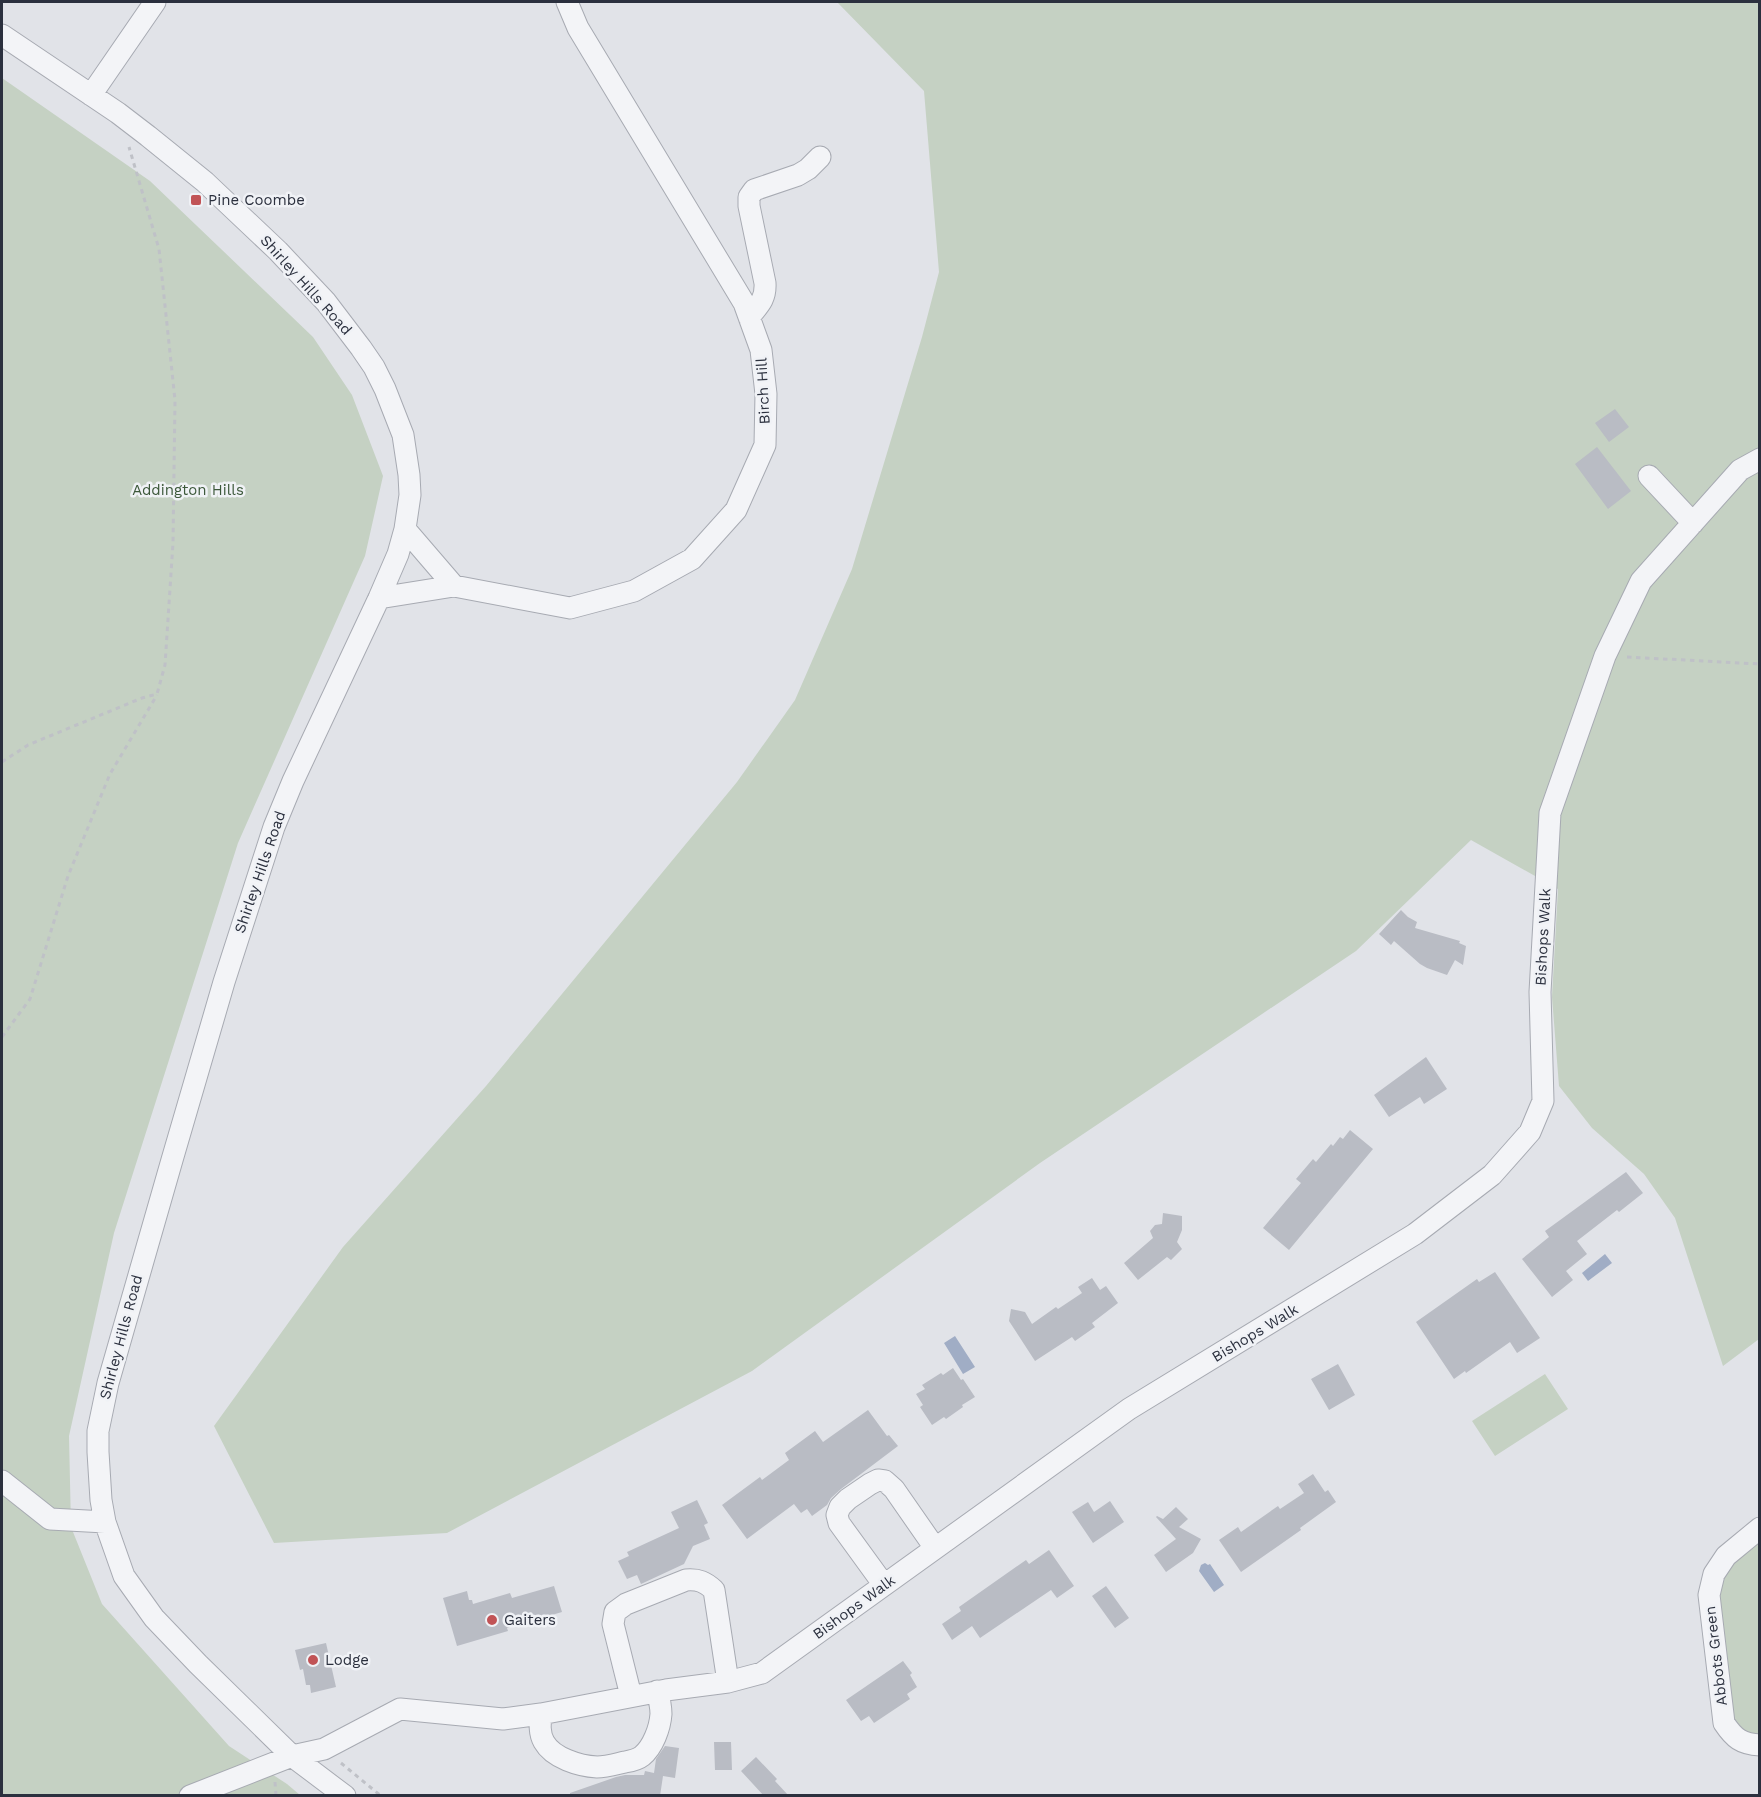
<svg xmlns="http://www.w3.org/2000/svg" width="1761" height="1797" font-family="'Work Sans',sans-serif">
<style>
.green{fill:#c5d1c3}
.water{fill:#a0adc5}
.building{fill:#b9bcc4}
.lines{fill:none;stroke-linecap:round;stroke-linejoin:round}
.minor-casing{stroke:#a7aab2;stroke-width:23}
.path{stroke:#bfc1c7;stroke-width:3;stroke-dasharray:4.5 4.5;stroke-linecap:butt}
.minor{stroke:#f3f4f7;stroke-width:21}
.poi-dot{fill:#c15356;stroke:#f0f2f6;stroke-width:2}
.labels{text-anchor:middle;stroke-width:5;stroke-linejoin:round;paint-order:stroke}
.poi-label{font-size:15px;fill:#2b303e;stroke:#f0f2f6;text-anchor:start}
.street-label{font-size:15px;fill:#2b303e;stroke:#f0f2f6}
.park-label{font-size:15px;fill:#3c583a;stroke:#f0f2f6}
</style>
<rect width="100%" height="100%" fill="#e1e3e8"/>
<path class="green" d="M837 2H1759V1339L1723 1366 1675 1218 1644 1174 1592 1128 1559 1086 1552 997 1558 889 1471 840 1356 951 1040 1163 752 1371 447 1533 274 1543 214 1426 343 1247 486 1086 737 782 795 700 852 569 922 337 939 272 924 91Z
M2 78 150 181 313 337 352 395 383 476 365 556 238 843 114 1233 69 1436 71 1527 102 1604 229 1746 287 1784 300 1795H2Z
M1545 1374 1568 1409 1495 1456 1472 1421Z
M1759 1539V1736C1746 1735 1739 1730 1731 1719L1717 1597 1722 1577 1731 1562Z"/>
<path class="water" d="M1605 1254 1612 1263 1588 1281 1582 1273Z
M955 1336 975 1367 963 1374 944 1343Z
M1205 1563 1208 1565 1210 1564 1224 1585 1214 1592 1199 1571 1201 1565Z"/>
<path class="building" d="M1615 409 1629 427 1609 442 1595 423Z
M1597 447 1631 491 1608 509 1575 464Z
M1401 910 1408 917 1417 922 1415 928 1460 941 1459 943 1466 946 1463 965 1455 960 1447 975 1427 968 1420 964 1394 941 1391 945 1379 934Z
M1426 1057 1447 1089 1424 1104 1420 1097 1389 1117 1374 1095Z
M1350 1130 1373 1149 1289 1250 1263 1228 1301 1183 1296 1179 1313 1159 1316 1162 1331 1144 1333 1146 1340 1137 1343 1139Z
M1626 1172 1643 1193 1619 1212 1617 1210 1577 1241 1587 1254 1566 1271 1573 1280 1552 1297 1522 1259 1549 1237 1545 1231Z
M1163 1213 1182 1216V1230L1177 1242 1182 1249 1171 1260 1167 1257 1138 1280 1124 1263 1153 1238 1150 1231 1155 1225 1162 1224Z
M1495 1272 1540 1338 1517 1353 1510 1342 1466 1373 1465 1371 1454 1379 1416 1322 1477 1279 1479 1282Z
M1092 1278 1100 1290 1106 1286 1118 1303 1092 1323 1095 1327 1075 1341 1072 1337 1035 1361 1009 1321 1011 1309 1025 1312 1032 1324 1056 1307 1058 1309 1082 1293 1078 1287Z
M1338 1364 1355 1395 1329 1410 1311 1379Z
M953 1368 961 1380 963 1379 975 1397 962 1405 963 1407 946 1419 944 1417 932 1425 920 1407 923 1405 916 1394 925 1389 922 1385 941 1373 943 1375Z
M868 1410 887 1436 889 1435 898 1446 841 1489 831 1498 827 1505 812 1516 807 1509 801 1513 794 1504 747 1539 722 1505 760 1477 762 1480 789 1460 785 1453 815 1431 823 1442Z
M1313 1474 1325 1492 1328 1490 1336 1502 1300 1528 1301 1530 1241 1572 1219 1540 1238 1527 1241 1532 1278 1506 1280 1509 1304 1493 1298 1484Z
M697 1500 708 1523 704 1525 710 1539 693 1546 684 1564 641 1584 637 1575 627 1579 618 1561 629 1556 627 1552 679 1528 671 1512Z
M1110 1501 1124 1522 1093 1543 1072 1512 1088 1502 1094 1512Z
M1176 1507 1188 1519 1179 1527 1201 1539 1193 1553 1166 1572 1154 1555 1176 1539 1156 1517 1157 1516 1163 1519Z
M1049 1550 1074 1586 1057 1598 1051 1590 980 1638 972 1626 952 1640 942 1624 961 1611 959 1607 1026 1560 1029 1564Z
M554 1586 562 1612 507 1628 508 1631 457 1646 443 1598 467 1591 469 1600H472L473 1604 510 1593 512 1598Z
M1106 1586 1129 1618 1115 1628 1092 1596Z
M326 1643 336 1687 311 1693 310 1685H306L303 1669 300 1670 295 1650Z
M903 1661 912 1673 910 1675 917 1687 907 1694 910 1699 874 1723 869 1716 861 1721 846 1700Z
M714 1742H731L732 1770H715Z
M665 1746 679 1748 675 1778 663 1776 660 1796H570V1793L616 1777 625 1775H644L645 1771 654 1773 656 1759Z
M756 1757 777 1779 775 1781 789 1796H764L741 1771Z"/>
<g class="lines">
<g class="minor-casing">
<path id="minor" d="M2 35 118 113 148 136 205 182 278 251 326 302 361 348 374 367 385 389 403 435 409 475 410 495 405 529 398 554 379 598 293 781 274 827 224 982 172 1160 108 1383 98 1431V1452L101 1500 105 1522 124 1576 154 1618 198 1664 292 1756 345 1796
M91 95 155 2
M749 317C759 305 766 299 765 283L749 206V197L754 190 798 175 808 169 820 157
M1649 476 1693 523
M405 529 454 586
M379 598 454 586 570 608 634 591 692 559 736 510 765 445 766 394 761 350 744 303 578 28 567 2
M2 1481 50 1519 105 1522
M1760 1528 1726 1556 1714 1574 1709 1595 1724 1723C1734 1738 1741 1744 1760 1745
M884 1585 839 1523 837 1515 840 1507 848 1499 870 1484 878 1480 885 1481 894 1489 935 1548
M631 1696 613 1624 615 1612 626 1604 686 1580C699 1579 705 1582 714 1590L728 1682
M541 1714C540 1724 539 1733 544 1742 553 1758 579 1766 597 1767 606 1767 616 1764 625 1762 631 1761 637 1760 642 1756 653 1747 660 1728 661 1714 661 1707 659 1698 657 1691
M190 1796 292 1756 324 1749 400 1709 503 1719 541 1714 666 1690 728 1682 762 1673 1129 1409 1415 1234 1492 1175 1530 1132 1543 1101 1540 992 1550 813 1605 656 1641 581 1740 470 1760 459"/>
</g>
<path class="path" d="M1627 657 1760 664
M2 762 28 745 142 698 157 694 165 665 173 543 175 400 159 249 129 147
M2 1037 30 999 68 876 110 774 157 695
M341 1763 381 1796
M275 1782 276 1796"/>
<use href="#minor" class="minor"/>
</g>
<g class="poi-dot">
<rect x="190" y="194" width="12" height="12" rx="3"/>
<circle cx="492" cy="1620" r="6"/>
<circle cx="313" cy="1660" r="6"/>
</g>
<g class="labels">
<g class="poi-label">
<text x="208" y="205">Pine Coombe</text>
<text x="504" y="1625">Gaiters</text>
<text x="325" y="1665">Lodge</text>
</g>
<g class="street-label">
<text transform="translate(306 285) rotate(48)" y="5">Shirley Hills Road</text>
<text transform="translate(763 391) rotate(-93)" y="5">Birch Hill</text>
<text transform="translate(260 872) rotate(-71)" y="5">Shirley Hills Road</text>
<text transform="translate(1543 937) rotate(-87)" y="5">Bishops Walk</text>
<text transform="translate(1255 1333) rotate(-31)" y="5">Bishops Walk</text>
<text transform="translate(121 1337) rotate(-75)" y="5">Shirley Hills Road</text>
<text transform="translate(854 1607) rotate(-36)" y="5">Bishops Walk</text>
<text transform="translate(1716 1656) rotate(-97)" y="5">Abbots Green</text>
</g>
<g class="park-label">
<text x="188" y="495">Addington Hills</text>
</g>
</g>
<rect width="1761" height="1797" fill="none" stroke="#2b303e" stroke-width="6"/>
</svg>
